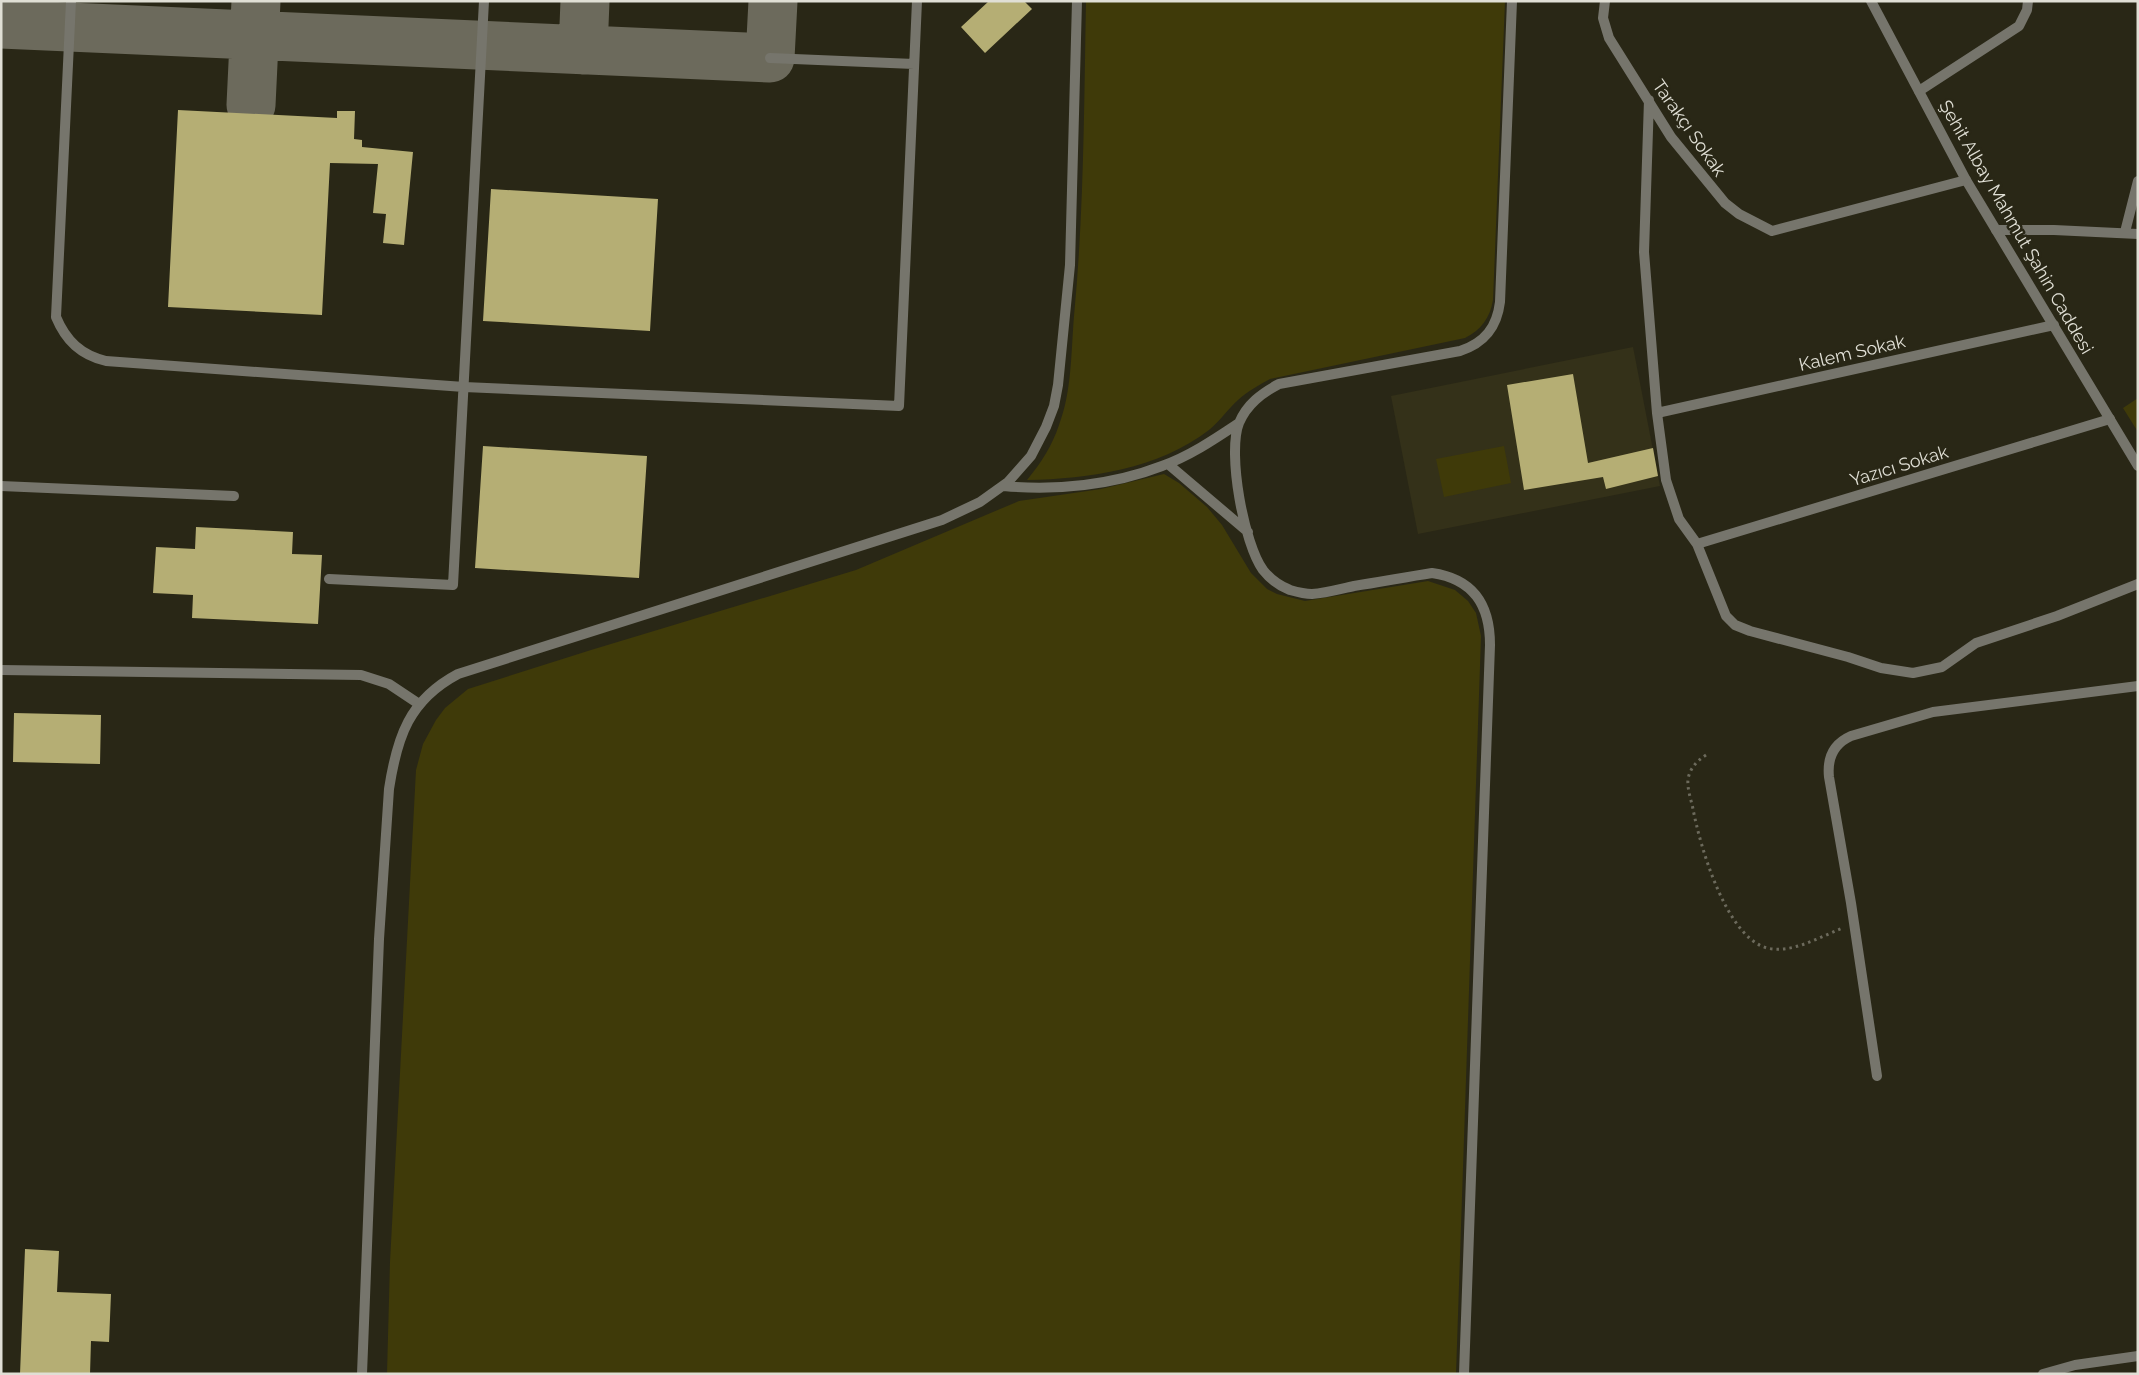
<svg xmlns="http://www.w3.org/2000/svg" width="2139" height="1375" font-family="Raleway,sans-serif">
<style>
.built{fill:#343119}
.green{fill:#3f3a09}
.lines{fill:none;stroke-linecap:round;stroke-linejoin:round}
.taxiway{stroke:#6c6a5c;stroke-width:49}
.building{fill:#b5ae74}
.path{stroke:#6c6a5c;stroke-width:3;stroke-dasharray:2.5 4;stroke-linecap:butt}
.service{stroke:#76756c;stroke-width:10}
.minor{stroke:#76756c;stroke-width:10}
.tertiary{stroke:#76756c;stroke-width:10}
.labels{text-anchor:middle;stroke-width:5;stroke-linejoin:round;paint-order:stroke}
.street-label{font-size:18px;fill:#e0dfd5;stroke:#292716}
</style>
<rect width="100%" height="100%" fill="#292716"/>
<path class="built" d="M1633 347 1660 486 1418 534 1391 396Z"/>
<path class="green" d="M1086 1H1505L1493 300C1490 318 1481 330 1465 338L1270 379C1259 385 1248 391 1238 400 1228 409 1220 421 1209 430 1158 469 1089 479 1027 480 1041 463 1052 446 1059 425 1072 391 1071 352 1074 316 1084 212 1084 106 1086 1Z
M2138 398V432L2123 408Z
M1504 446 1511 483 1444 497 1436 459Z
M1164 474 1179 483 1207 507 1222 525 1251 573 1267 589 1277 594 1305 601 1428 581 1455 590 1468 601 1476 613 1481 636 1456 1374H387L390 1262 416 770 423 744 436 720 445 708 468 689 591 650 856 570 1019 501 1101 489Z"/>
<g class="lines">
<path class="taxiway" d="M1 24 770 58 773 1
M583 50 585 1
M251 105 256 1"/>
</g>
<path class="building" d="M989 1H1024L1032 9 985 53 961 27Z
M178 110 337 118V111H355L354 139 362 140V147L413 152 404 245 383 243 386 214 373 213 378 164 330 163 322 315 168 307Z
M491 189 658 199 650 331 483 321Z
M1573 374 1588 463 1653 448 1658 476 1606 489 1603 477 1524 490 1507 385Z
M483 446 647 456 639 578 475 568Z
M196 527 293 532 292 554 322 555 318 624 192 618 193 595 153 593 156 547 195 549Z
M14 713 101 715 100 764 13 762Z
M25 1249 59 1251 57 1292 111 1294 109 1342 91 1341 90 1374H20Z"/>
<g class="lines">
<path class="path" d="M1706 755C1697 761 1690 768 1688 779 1687 789 1691 799 1693 809 1700 846 1726 937 1767 948 1792 954 1819 937 1843 928"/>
<path class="service" d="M71 1 56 317C66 341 81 355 106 361L464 387 899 406 917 1
M770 58 914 64
M1919 91 2019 26 2027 10 2028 1
M1168 464 1248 532
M1 486 234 496
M1004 486C1056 491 1113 485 1162 466 1190 456 1215 439 1239 423
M329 579 453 585 484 1
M1 670 361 675 389 684 419 704
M362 1374 379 939 389 789C397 737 409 700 458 674L942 520 980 502 1008 482 1031 456 1046 427 1054 406 1058 385 1070 265 1077 1
M1464 1374 1490 645C1490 606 1474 579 1432 573 1406 577 1380 582 1354 586 1340 589 1326 593 1312 594 1305 594 1297 592 1290 590 1280 586 1270 579 1263 570 1244 544 1227 453 1239 423 1247 404 1262 393 1279 384L1460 351C1485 343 1497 327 1500 302L1512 1"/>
<path class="minor" d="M1605 1 1603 18 1609 38 1671 137 1725 203 1739 214 1772 231 1966 180
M1649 100 1644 252 1657 413 1666 480 1679 519 1697 544 1726 616 1735 625 1750 631 1848 657 1881 668 1913 673 1942 667 1976 643 2057 616 2138 584
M1996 230H2054L2138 234
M2125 232 2138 181
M1657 413 2054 325
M1697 544 2110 419
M1877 1076 1851 903 1829 777C1827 758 1833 744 1851 736L1933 712 2138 686
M2043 1374 2075 1365 2138 1356"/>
<path class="tertiary" d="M1871 1 1966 180 2138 466"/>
</g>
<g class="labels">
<g class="street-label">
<text transform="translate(1689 128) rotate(55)" y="6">Tarakçı Sokak</text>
<text transform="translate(2016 227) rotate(60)" y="6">Şehit Albay Mahmut Şahin Caddesi</text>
<text transform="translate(1852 353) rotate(-13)" y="6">Kalem Sokak</text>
<text transform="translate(1899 466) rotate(-17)" y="6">Yazıcı Sokak</text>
</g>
</g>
<rect width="2139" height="1375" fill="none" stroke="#e0dfd5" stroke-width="5"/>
</svg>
